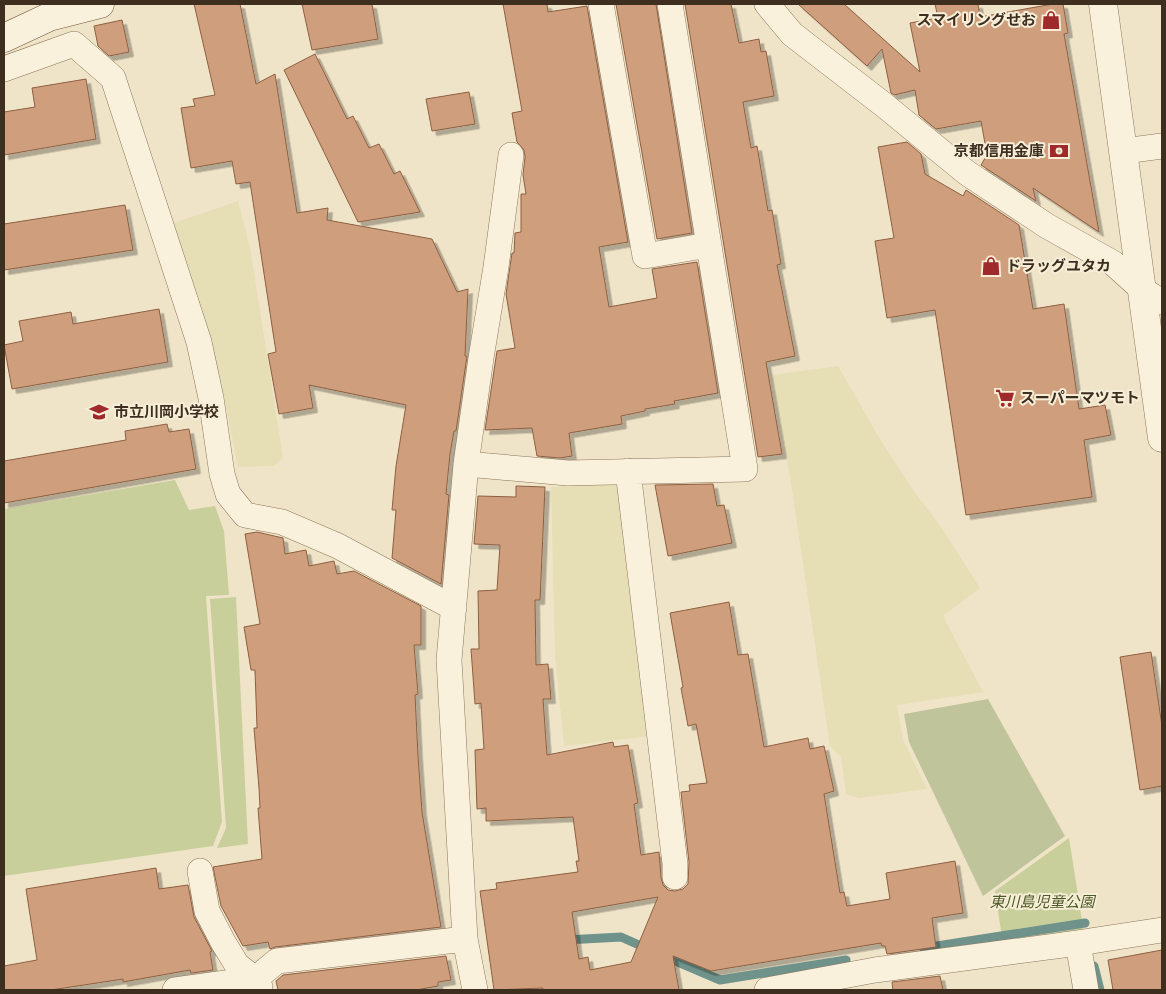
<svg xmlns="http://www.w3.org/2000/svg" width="1166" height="994" font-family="'Libre Baskerville','Noto Sans JP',serif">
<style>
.farmland{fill:#e6deb5}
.green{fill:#c9cf9b}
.cemetery{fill:#bfc49a}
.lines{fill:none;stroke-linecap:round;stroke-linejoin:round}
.stream{stroke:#6f938a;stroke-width:9}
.building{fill:#cf9f7d;stroke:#8d5f41;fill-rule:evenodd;filter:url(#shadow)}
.minor-casing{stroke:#8d765c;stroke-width:26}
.tertiary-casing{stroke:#8d765c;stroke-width:29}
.secondary-casing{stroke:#6f573f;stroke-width:29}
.minor{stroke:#faf1dc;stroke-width:25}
.tertiary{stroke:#faf1dc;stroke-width:28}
.secondary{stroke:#faf1dc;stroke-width:28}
.labels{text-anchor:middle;stroke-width:4;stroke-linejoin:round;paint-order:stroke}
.poi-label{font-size:15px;font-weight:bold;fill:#3d2e20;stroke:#f7eed8;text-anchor:start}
.park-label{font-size:15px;font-style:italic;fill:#4d5a26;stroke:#f7eed8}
</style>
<defs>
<filter id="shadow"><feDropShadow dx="4.5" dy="4.5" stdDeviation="0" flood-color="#0004"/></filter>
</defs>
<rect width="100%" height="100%" fill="#f0e4c8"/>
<path class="farmland" d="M238 201 250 247 283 458 274 466 238 467 221 381 174 223Z
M838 366 877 434 911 487 941 527 980 588 943 616 983 692 897 705 903 740 927 789 859 798 846 794 841 757 830 746 791 483 772 375Z
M619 482 650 736 564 746 555 657 551 487Z"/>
<path class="green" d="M175 480 189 510 215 506 224 531 229 595 206 596 222 822 213 846 4 876V509Z
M236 597 248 844 217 848 226 828 210 599Z
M1069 838 1084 933 1003 944 995 891Z"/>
<path class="cemetery" d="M988 699 1065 836 983 896 909 742 904 714Z"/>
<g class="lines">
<path class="stream" d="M566 940 621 937 648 949
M924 948 1085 923
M664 956 720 980 846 960
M1094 966 1100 990"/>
</g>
<path class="building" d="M194 4H240L256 84 275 74 297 213 328 208 327 220 432 239 457 292 468 289 465 356H467L456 431H454L450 454 446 494 449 495 441 584 392 558 396 510H392L396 466 406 405 309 385 313 408 279 414 268 354 276 352 250 182 236 184 232 161 191 168 181 108 195 106 193 99 215 95Z
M302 4H372L378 39 312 50Z
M503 4H547L548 12 587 6 628 242 599 247 609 307 657 298 652 269 697 262 718 393 674 401 675 404 645 409V411L621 416 622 424 569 433 572 456 560 458 537 456 532 428 485 430 497 351 515 348 506 294 512 253H514L515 233 521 232V194H526L523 175 525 157 524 150 517 142 512 113 522 111Z
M616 4H656L692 233 657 239Z
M685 4H731L739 43 759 39 761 52 766 51 774 96 743 102 751 148 757 146 768 211 772 210 781 264 777 265 795 356 766 362 782 454 758 457Z
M798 4H844L920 72 910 23 938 18 935 4H978L980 17 1053 4H1063L1068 33 1064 34 1099 232 1033 188 1036 201 981 165 987 155 981 121 936 129 919 115 915 90 894 95 891 93 882 49 867 66Z
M122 20 129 52 109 56 98 46 94 26Z
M315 54 347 119 353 116 369 148 379 144 394 174 400 171 420 212 358 222 284 70Z
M86 79 96 139 4 155V112L35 107 32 88Z
M469 92 475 124 432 131 426 99Z
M907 142 921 154 925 174 963 196 966 190 1019 225 1033 309 1064 304 1079 409 1105 405 1111 435 1084 440 1092 497 966 515 935 310 887 318 875 241 894 238 878 147Z
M125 205 133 250 4 270V224Z
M159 309 168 362 12 389 4 345 23 341 19 321 71 312 73 324Z
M167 424 169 432 189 429 196 469 4 503V461L126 440 125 431Z
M713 484 717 506 724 505 732 543 668 556 655 485Z
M516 486 545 487 540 600H535L536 665 548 664 551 699H543L547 755 613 742 614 747 628 745 638 803 634 804 641 855 659 852 661 877 663 885 668 890 675 891 683 889 688 884 689 862 681 792 690 791 689 785 707 783 696 724 688 726 681 688 683 687 670 613 729 602 738 655 748 654 764 747 808 738 810 749 824 746 834 791 824 794 840 893 844 892 847 906 890 899 886 873 955 861 963 913 932 918 936 947 887 954 885 946H882L881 943 711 971 673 956 679 990H543V988L494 990 480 891 497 889 496 883 578 872 576 861H579L573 817 486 821V808L477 809 475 750 484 749 481 703 475 704 471 649H479L478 591 497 590 500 545 474 544 478 496 516 497ZM658 897 631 962 590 970 588 957 579 959 572 912Z
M257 532 283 538 285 554 306 550 309 566 334 561 337 574 354 571 421 606V645H414L418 694 415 695 418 756 422 812 441 927 275 947 270 949 268 942 243 946 221 906 213 867 262 859 258 808H260L259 788 254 728H257L255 670H251L244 627 260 624 245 534Z
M1151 652 1162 726V786L1140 790 1120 657Z
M156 868 159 889 188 885 194 917 212 951 210 952 213 970 191 973 190 970 123 982V979L51 990H4V966L37 960 26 889Z
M1162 950V990H1113L1108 960Z
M446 956 451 980 438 982V986L416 990H278L276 981 283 975Z
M940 976 943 990H893L892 982Z"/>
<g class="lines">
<g class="minor-casing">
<path id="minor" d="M601 4 645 256 708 245
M767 4 792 34 884 105 967 173 1047 226 1113 263 1143 290 1162 302
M4 69 74 44 113 78 199 342 211 398 222 474 228 494 245 515 282 522 338 546 454 608
M1124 151 1162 146
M466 464 568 473 745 469 670 4
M628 471 675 864V877
M200 871 207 911 223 942 237 965 255 979 260 987
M1078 943 1086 990
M175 990 255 979 277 961 465 939
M475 990 465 939 449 660 466 464 481 358 496 267 511 155
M767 990 875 970 1078 943 1162 930"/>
</g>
<g class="tertiary-casing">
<path id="tertiary" d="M1103 4 1162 438"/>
</g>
<g class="secondary-casing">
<path id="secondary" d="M4 38 49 17 100 4"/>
</g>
<use href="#minor" class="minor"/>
<use href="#tertiary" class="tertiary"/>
<use href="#secondary" class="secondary"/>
</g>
<defs>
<g id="shop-bare" transform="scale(1.5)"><path d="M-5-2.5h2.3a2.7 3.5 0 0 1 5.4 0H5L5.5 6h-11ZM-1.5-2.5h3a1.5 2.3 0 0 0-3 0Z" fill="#9e2a2b" stroke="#f7eed8" stroke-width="2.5" paint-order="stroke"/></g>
<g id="bank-bare" transform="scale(1.5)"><path d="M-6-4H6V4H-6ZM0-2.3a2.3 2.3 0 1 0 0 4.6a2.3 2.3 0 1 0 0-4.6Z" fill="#9e2a2b" stroke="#f7eed8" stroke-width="2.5" paint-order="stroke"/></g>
<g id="supermarket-bare" transform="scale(1.5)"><path d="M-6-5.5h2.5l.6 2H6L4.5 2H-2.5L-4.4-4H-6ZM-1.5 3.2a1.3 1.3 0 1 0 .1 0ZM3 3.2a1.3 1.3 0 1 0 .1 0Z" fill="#9e2a2b" stroke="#f7eed8" stroke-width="2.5" paint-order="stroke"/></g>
<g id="school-bare" transform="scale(1.5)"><path d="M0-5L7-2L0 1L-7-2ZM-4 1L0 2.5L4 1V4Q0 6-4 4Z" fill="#9e2a2b" stroke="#f7eed8" stroke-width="2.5" paint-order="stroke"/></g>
</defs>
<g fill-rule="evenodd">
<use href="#shop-bare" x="1051" y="20"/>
<use href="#bank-bare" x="1059" y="151"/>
<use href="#shop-bare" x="991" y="266"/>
<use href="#supermarket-bare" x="1005" y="398"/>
<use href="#school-bare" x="99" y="412"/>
</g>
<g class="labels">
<g class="poi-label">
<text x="1036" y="25" text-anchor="end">スマイリングせお</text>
<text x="1044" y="156" text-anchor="end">京都信用金庫</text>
<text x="1006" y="271">ドラッグユタカ</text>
<text x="1020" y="403">スーパーマツモト</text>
<text x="114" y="417">市立川岡小学校</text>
</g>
<g class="park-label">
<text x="1042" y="907">東川島児童公園</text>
</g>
</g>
<rect width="1166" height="994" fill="none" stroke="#3d2e20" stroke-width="10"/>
</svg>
